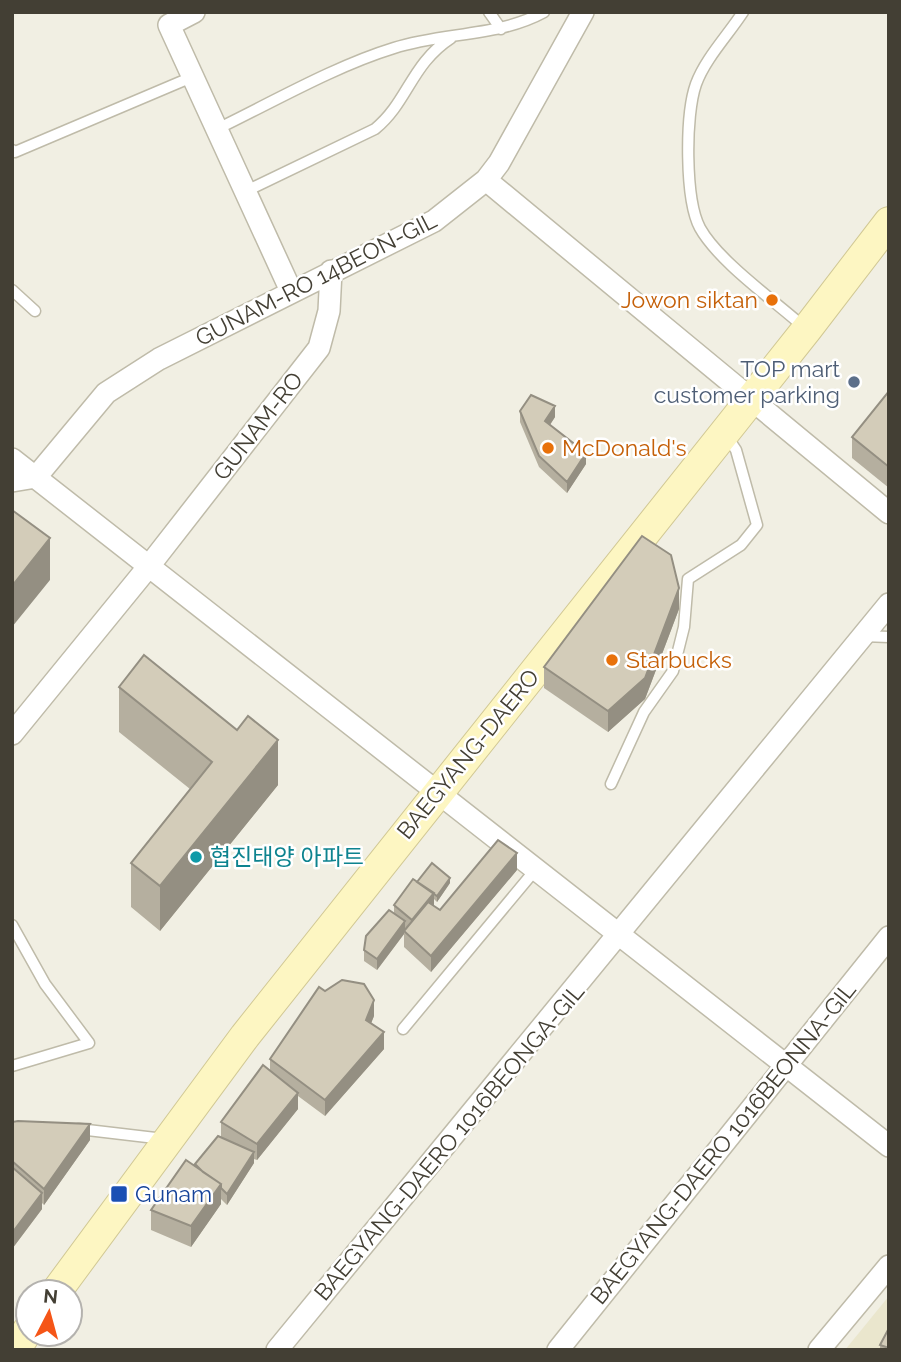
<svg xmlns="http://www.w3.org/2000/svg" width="901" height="1362" font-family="Raleway,'Noto Sans KR',sans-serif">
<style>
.education{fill:#eae6cd}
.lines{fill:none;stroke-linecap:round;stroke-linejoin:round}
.lane-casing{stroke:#bfbba9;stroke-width:13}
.street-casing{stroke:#bfbba9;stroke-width:24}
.secondary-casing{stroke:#d1c894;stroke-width:32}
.lane{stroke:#fff;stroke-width:10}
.street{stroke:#fff;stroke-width:21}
.secondary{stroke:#fdf6c2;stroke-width:30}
.wall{fill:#b5af9f}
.shaded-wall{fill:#948f82}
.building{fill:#d3ccb9;stroke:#948f82;stroke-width:2}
.food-dot{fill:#e8710a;stroke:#fff;stroke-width:2.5}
.service-dot{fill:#5c6f8a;stroke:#fff;stroke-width:2.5}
.culture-dot{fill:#0f9aa8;stroke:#fff;stroke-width:2.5}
.transit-dot{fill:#1a4fb4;stroke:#fff;stroke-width:2.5}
.labels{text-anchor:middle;stroke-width:5;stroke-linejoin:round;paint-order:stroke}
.street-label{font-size:23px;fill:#433f34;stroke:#fff}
.food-label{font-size:23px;fill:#c56008;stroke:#fff;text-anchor:start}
.service-label{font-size:23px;fill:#4e5e75;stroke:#fff;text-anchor:end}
.culture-label{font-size:23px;fill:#0d838f;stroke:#fff;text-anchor:start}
.transit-label{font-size:23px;fill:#164399;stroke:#fff;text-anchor:start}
</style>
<rect width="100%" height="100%" fill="#f1efe3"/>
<path class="education" d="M889 1296V1350H845Z"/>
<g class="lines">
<g class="lane-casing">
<path id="lane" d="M489 12 501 29
M743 12C728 35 705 59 696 84 685 115 685 200 700 228 719 262 775 301 805 328
M215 130C271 103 335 66 394 48 444 32 498 37 544 12
M12 150 15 152 192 77
M244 192 375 129C408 102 411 64 451 38
M12 290 35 311
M862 636 889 637
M611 784 644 712 673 671 684 627 688 579 741 545 757 525 736 450 726 435
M12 925 45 984 89 1043 12 1066
M403 1029 536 869
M79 1129 164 1139"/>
</g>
<g class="street-casing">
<path id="street" d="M194 12 169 25 291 291
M486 180 889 513
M12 459 889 1146
M12 481 36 477 106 393 159 359 434 221 486 180 499 163 583 12
M12 734 149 566 319 348 329 311 331 271
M277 1350 889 604
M558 1350 889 937
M819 1350 889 1266"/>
</g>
<g class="secondary-casing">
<path id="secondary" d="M56 1292 245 1036 807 329 889 222
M15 1350 28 1330"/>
</g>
<use href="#lane" class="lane"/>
<use href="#street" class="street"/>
<use href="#secondary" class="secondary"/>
</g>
<path class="wall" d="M889 391V488L852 458V437Z
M520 411 555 417 550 425 586 464 567 493 539 467 520 422Z
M679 609 645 699 608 732 544 688V667Z
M119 687 237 730 278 785 160 931 131 907V863L190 789 119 732Z
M517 870 431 972 404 947V934L377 970 364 961V950L394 913V905L450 883 437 902 434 899 433 906 440 910Z
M374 1016 371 1023 384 1049 325 1116 298 1096V1109L257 1160 254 1159V1163L227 1205 221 1199V1204L191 1247 151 1230V1210L195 1166V1164L221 1137V1122L270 1071V1059Z
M12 1122 90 1140 44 1205 42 1203V1209L12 1249Z
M889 1328V1350H880V1345Z"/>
<path class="shaded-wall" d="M555 406V417L545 432V421Z
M586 453V464L567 493V482Z
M50 538V580L12 627V586Z
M679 588V609L645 699 608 732V711Z
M278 740V785L160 931V886Z
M517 853V870L431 972V956Z
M450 878V883L437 902V896Z
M434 893V905L412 931V920Z
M405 921V932L404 931V934L377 970V959Z
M374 1000V1016L366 1036V1020Z
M384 1032V1049L325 1116V1100Z
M298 1093V1109L257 1160V1144Z
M90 1124V1140L44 1205V1189Z
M254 1152V1163L227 1205V1194Z
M221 1184V1204L191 1247V1226Z
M42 1193V1209L12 1249V1233Z"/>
<path class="building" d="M889 391V467L852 437Z
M531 395 555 406 545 421 586 453 567 482 539 456 520 411Z
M12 510 50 538 12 586Z
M642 536 671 555 679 588 645 678 608 711 544 667Z
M144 655 237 730 248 716 278 740 160 886 131 863 212 762 119 687Z
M498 840 517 853 431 956 404 931 428 902 440 910Z
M432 863 450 878 437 896 417 882Z
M413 879 434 893 412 920 394 905Z
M389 910 405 921 377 959 364 950 366 936Z
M342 980 364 984 374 1000 366 1020 384 1032 325 1100 270 1059 319 987 325 991Z
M263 1065 298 1093 257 1144 221 1122Z
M18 1121 90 1124 44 1189 12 1161V1122Z
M218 1136 254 1152 227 1194 221 1188V1184L203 1172 195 1164Z
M186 1160 221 1184 191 1226 151 1210Z
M12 1167 42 1193 12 1233Z
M889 1328V1348L880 1345Z"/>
<g class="food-dot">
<circle cx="772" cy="300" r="7"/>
<circle cx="548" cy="448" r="7"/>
<circle cx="612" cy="660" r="7"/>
</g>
<circle class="service-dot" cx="854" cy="382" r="7"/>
<circle class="culture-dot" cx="196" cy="857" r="7"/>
<rect class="transit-dot" x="110" y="1185" width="18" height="18" rx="3.5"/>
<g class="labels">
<g class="street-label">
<text transform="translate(316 279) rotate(-27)" y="8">GUNAM-RO 14BEON-GIL</text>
<text transform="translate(258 426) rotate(-52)" y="8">GUNAM-RO</text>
<text transform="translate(468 754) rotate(-51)" y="8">BAEGYANG-DAERO</text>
<text transform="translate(449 1142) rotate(-50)" y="8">BAEGYANG-DAERO 1016BEONGA-GIL</text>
<text transform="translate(723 1143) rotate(-51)" y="8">BAEGYANG-DAERO 1016BEONNA-GIL</text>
</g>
<g class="food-label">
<text x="758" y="308" text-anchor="end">Jowon siktan</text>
<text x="562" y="456">McDonald's</text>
<text x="626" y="668">Starbucks</text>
</g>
<g class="service-label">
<text x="840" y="377">TOP mart<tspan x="840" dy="26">customer parking</tspan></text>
</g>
<g class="culture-label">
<text x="210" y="865">협진태양 아파트</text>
</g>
<g class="transit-label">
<text x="135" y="1202">Gunam</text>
</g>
</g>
<rect width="901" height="1362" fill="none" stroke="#433f34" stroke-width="28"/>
<g transform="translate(49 1313) rotate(6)"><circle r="33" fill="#ffffff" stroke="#b4b2ae" stroke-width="2"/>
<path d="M0-5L12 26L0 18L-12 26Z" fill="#f55517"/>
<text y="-10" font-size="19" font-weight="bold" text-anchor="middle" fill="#433f34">N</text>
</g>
</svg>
